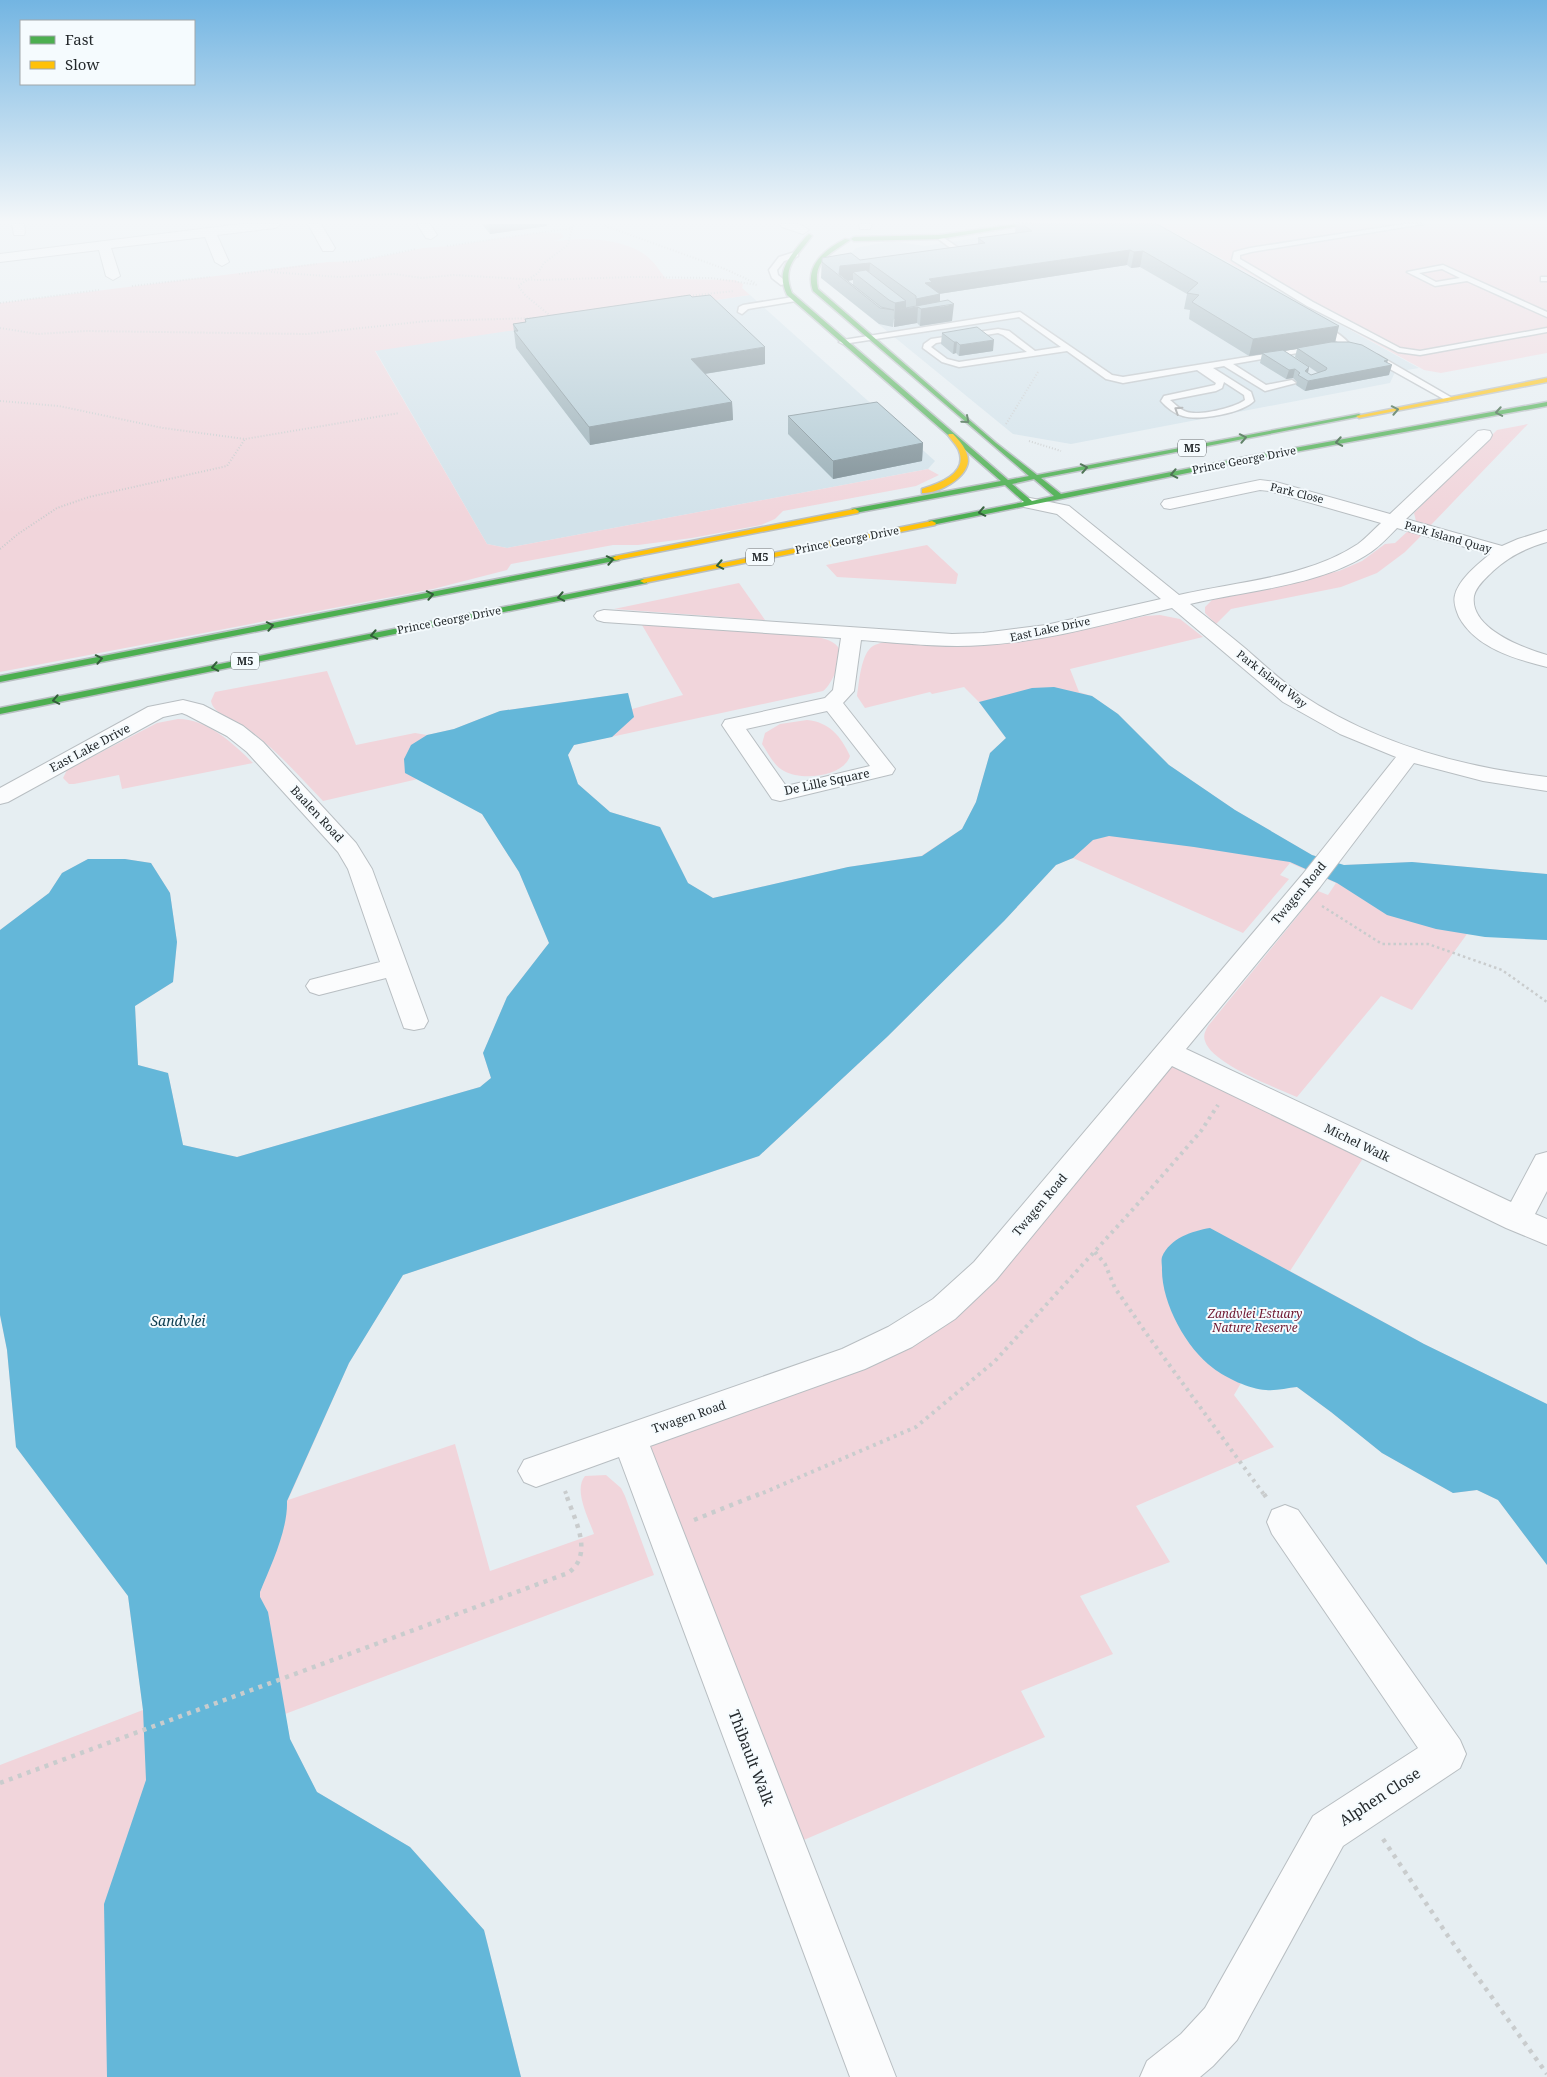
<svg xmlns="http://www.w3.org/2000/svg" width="1547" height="2077" font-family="'Noto Serif',serif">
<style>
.built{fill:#d2e2ea}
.green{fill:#f1d5db}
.water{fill:#64b7d9}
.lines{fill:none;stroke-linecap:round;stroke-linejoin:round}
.lane-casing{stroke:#b8bec2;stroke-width:3}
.street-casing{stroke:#b8bec2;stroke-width:2}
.fast-casing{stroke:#b8bec2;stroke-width:3}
.slow-casing{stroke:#b8bec2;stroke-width:3}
.path-far3{stroke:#c9cccd;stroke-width:2;stroke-dasharray:1 2;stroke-linecap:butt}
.path-far2{stroke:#c9cccd;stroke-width:2.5;stroke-dasharray:2.5 3;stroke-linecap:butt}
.path-far1{stroke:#c9cccd;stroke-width:4;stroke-dasharray:3 4.5;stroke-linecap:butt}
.path{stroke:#c9cccd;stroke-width:4.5;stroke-dasharray:4 5.5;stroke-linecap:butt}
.lane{fill:#fbfcfd;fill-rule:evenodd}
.street{fill:#fbfcfd;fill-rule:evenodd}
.fast{fill:#4caf50;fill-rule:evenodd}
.slow{fill:#ffc107;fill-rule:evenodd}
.wall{fill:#97adb5;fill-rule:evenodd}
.shaded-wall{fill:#7b8d94}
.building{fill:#b0c9d3;stroke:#7b8d94}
.oneway{stroke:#9a9d9e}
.oneway2{stroke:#335e3a}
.labels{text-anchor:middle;stroke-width:4;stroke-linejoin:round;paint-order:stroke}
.shield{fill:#f5fbfe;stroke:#62676a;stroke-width:1}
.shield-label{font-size:11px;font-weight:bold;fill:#23282b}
.far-street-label{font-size:11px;fill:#23282b;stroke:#f5fbfe}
.street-label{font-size:12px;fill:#23282b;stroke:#f5fbfe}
.park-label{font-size:12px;font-style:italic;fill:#6e1830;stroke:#f5fbfe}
.water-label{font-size:14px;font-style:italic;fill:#0d3d50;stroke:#f5fbfe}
.near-street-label{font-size:15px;fill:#23282b;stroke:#f5fbfe}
</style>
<rect width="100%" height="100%" fill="#e6eef2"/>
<path class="built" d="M1068 224H1158L1419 368 1395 372 1390 383 1071 444 1013 434 833 287 830 274 856 248 891 241 925 246Z
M750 295 935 461 928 469 507 548 487 544 375 350Z"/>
<path class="green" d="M1159 224H1547V353L1441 373 1424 370Z
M541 232 560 233 564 237 556 241C585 237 631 238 652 261 658 267 661 274 667 279L735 280 743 284 742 288 750 295 375 351 487 544 507 548 928 469 939 475 916 486 783 511 775 519 761 525 692 538 638 545H613L511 564 507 570 433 589 0 672V303L328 262 359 261 423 248 451 246Z
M1528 424 1430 526 1416 521 1414 513 1497 430Z
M1408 531 1423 534 1405 552 1377 573 1341 587 1231 609 1216 624 1205 613V607L1212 600 1339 571 1362 561 1385 544 1395 543Z
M927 545 958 574 956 584 837 577 826 565Z
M739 583 765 620 614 609Z
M1160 615 1180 619 1203 637 1070 669 1079 692 1092 696 1118 714 1169 765 1235 810 1312 855 1343 865 1412 862 1547 874V940L1467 934 1412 1010 1381 996 1297 1097C1275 1087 1212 1064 1205 1041 1203 1036 1205 1031 1208 1026L1318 891 1328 895 1336 883 1290 863 1280 875 1289 879 1243 933 1073 858 1056 865 1004 921 887 1037 759 1156 403 1275 349 1363 288 1500 455 1444 490 1571 594 1534C589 1519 573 1490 585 1476L606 1475 621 1488 625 1496 654 1575 285 1714 290 1739 317 1792 410 1847 484 1930 521 2077H0V1765L143 1710 128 1596 16 1447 7 1350 0 1315V930L49 893 62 873 88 859H125L151 863 170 893 177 942 173 982 135 1006 138 1065 168 1073 183 1145 237 1157 480 1087 491 1078 483 1053 507 997 549 943 519 872 482 814 418 779 323 801C298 775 274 747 244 726 234 719 213 714 211 701L215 692 327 671 356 745 415 733 427 735 454 729 500 711 628 693 632 709 683 695 642 625 812 636C820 638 832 639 838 647 844 657 832 685 823 691L574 745 568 755 578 784 610 812 660 827 688 883 713 898 848 867 921 856 962 829 976 802 990 753 1006 738 979 702 964 687 932 694 930 692 865 708 857 696C859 683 861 653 873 646 889 637 915 644 933 645 1010 649 1071 632 1145 616Z
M178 719C207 719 233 743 253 763L122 789 119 775 74 784H69L63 778 67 770 157 723Z
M807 720C829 722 841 736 850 756 843 777 802 781 784 771 774 766 768 753 762 744L765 733 780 724Z
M1167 1052 1369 1149 1290 1271 1424 1344 1547 1404V1565L1498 1500 1477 1490 1453 1493 1382 1453 1331 1412 1297 1387 1266 1390 1241 1383 1234 1395 1274 1447 1136 1506 1170 1562 1080 1596 1113 1654 1021 1691 1045 1737 785 1848 629 1438 944 1309Z"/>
<path class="water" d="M1054 687 1092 696 1118 714 1169 765 1235 810 1312 855 1344 865 1412 862 1547 874V940L1485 937 1436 929 1387 915 1337 883 1290 862 1194 847 1109 836 1093 840 1073 858 1056 865 1004 921 887 1037 759 1156 403 1275 349 1363 287 1501C288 1530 271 1565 260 1592V1597L268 1612 290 1739 317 1792 410 1847 484 1930 521 2077H107L104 1904 146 1780 143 1710 128 1596 16 1447 7 1350 0 1315V930L49 893 62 873 88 859H125L151 863 170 893 177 942 173 982 135 1006 138 1065 168 1073 183 1145 237 1157 480 1087 491 1078 483 1053 507 997 549 943 519 872 482 814 405 773 404 759 411 745 427 735 454 729 500 711 628 693 634 717 612 737 574 745 568 755 578 784 610 812 660 827 688 883 713 898 848 867 922 856 962 829 976 802 990 753 1006 738 979 702 1032 688Z
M1210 1228 1424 1344 1547 1404V1565L1498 1500 1477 1490 1453 1493 1382 1453 1331 1412 1297 1387C1287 1388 1276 1391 1266 1390 1249 1389 1226 1378 1213 1368 1186 1348 1161 1302 1162 1268 1162 1265 1161 1260 1162 1257 1170 1238 1192 1231 1210 1228Z"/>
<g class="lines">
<g class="lane-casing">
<path id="lane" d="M1404 224H1423L1251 252 1240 255V259L1313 302 1400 348 1420 351 1547 328V332L1420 355 1398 352 1307 306 1232 260 1234 252 1250 248Z
M937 236H941L966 253 949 257V253L956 252 937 238Z
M795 252H798V256L784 261 777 270 778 275 788 283 781 285 772 278 769 270 779 257Z
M1443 265 1547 312V317L1467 281 1435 286 1407 272ZM1442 269 1460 278 1436 282 1419 273Z
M1541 277H1547V281H1541Z
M793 297H796V301L748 309 742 314 738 312 739 307 743 305Z
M1020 312 1112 375 1123 377 1315 346 1319 348 1315 350 1233 364 1266 385 1292 380 1296 383 1265 391 1224 366 1213 368 1251 392 1254 401C1242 413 1200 421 1183 416 1175 414 1166 407 1161 401L1164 396 1215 385 1216 383 1197 370 1123 383 1106 379 1067 351 959 367 942 362 923 348 924 344 931 339 998 329 1009 331 1035 351 1061 347 1019 317 843 344 839 342 843 340ZM998 333 1003 335 1027 352 959 362 947 359 931 347 936 343ZM1224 382 1244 395 1245 400C1234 408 1200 416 1187 412 1180 410 1175 404 1170 400L1216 391 1222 388Z
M1317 325C1328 325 1345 337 1351 346L1344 348 1341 344 1317 329Z
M1372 355H1378L1454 399 1447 401 1372 359Z"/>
</g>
<g class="street-casing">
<path id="street" d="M12 224H24L25 232 24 235H14Z
M241 224H281L275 228 217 235 229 262 222 266 215 262 205 237 111 248 120 276 113 280 106 276 99 250 0 262V254Z
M308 224H321L335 248 333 251H323Z
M417 224H430L437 235 431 239 426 238Z
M780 224H799L809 230 803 234 782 227Z
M859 224H872L870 229H860Z
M1484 430 1490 431 1492 435 1490 439 1406 519 1502 546 1518 539 1547 530V542C1526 548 1509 556 1493 571 1487 577 1476 586 1474 596 1469 628 1523 648 1547 655V667C1515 659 1476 648 1459 617 1456 610 1453 602 1455 595 1459 579 1478 564 1490 554L1397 528C1389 536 1381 545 1371 552 1322 586 1248 590 1190 604 1209 619 1228 634 1246 649 1263 664 1280 680 1299 693 1372 742 1460 767 1547 777V791L1483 781 1414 763 1320 887 1186 1049 1511 1202 1536 1155 1547 1152V1191L1535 1214 1547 1219V1245L1506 1228 1172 1066 996 1280 955 1319 912 1347 865 1369 650 1446 896 2077H850L619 1457 536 1487 524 1482 518 1471 524 1460 842 1349 888 1327 933 1299 974 1262 1302 875 1396 757 1340 734 1283 702 1172 608C1110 623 1048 641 984 645 943 648 902 643 861 640L854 691 843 703 895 769 892 774 780 801 772 799 722 725 725 720 825 698 833 690 841 638 604 622 597 620 594 616 597 612 604 610 952 634 983 633 1046 625 1161 599 1057 514 1024 507 1021 503 1024 499 1030 498 1069 506 1179 595C1238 581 1307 578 1358 544 1366 538 1373 530 1381 523L1269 491 1260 490 1170 509 1164 508 1161 504 1164 500 1260 480 1276 482 1390 514 1478 431ZM827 711 870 766 786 786 746 729Z
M183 700 203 705 243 726 263 742 356 843 372 869 428 1021 424 1028 414 1030 404 1028 386 978 319 995 310 992 306 986 310 980 380 962 348 869 338 852 247 752 227 736 187 715 182 713 163 717 8 802 0 804V788L148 707Z
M1285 1505 1298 1510 1460 1740 1466 1754 1460 1768 1343 1846 1237 2040 1213 2066 1200 2077H1140L1147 2061 1181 2034 1205 2008 1313 1816 1418 1748 1272 1534 1267 1522 1272 1510Z"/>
</g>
<g class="fast-casing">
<path id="fast" d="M1017 224H1032L939 239 854 241 851 239 854 237 939 235Z
M809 234 812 236C797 257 781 266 792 293L1008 480 1029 476 813 291C804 266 825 249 845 239L850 240C830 254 812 260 818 289L996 443 1037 475 1359 414 1362 416 1041 478 1061 494 1256 455 1547 402V406L1256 459 932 525 928 523 929 521 1024 502 1005 485 855 513 851 511 852 509 1001 481 787 295C778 276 784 264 796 249 800 244 804 238 809 234ZM1034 479 1054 496 1032 501 1012 484Z
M616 556 620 558 619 560 0 682V676Z
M644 579H647V583L0 714V708Z"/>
</g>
<g class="slow-casing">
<path id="slow" d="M1547 378V382L1359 418 1356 416Z
M949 434H953C960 441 968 450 968 461 967 478 938 494 922 493V489C938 484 968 474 959 451 957 445 951 440 948 435Z
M855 509 859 511 858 513 616 560 612 558 616 556Z
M932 521 936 523 935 525 644 583 640 581 644 579Z"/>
</g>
<path class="path-far3" d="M605 226 725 269 755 283
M447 246 572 228 573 224
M343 262 358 261 416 249
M271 272 339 277 394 274 422 278 454 275 539 280 633 277 711 278 758 285
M239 274 317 264
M132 286 210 277
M678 297 734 291
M0 303 99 290
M553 318 525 295 518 286 538 273 544 263 568 245 572 228
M0 328 38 334 86 331 306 334 427 321 536 318
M0 401 59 406 163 428 245 439 399 413
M1006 424 1038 372
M1029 441 1061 451
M0 549 18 534 57 508 89 497 227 466 245 439"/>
<path class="path-far2" d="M1322 906 1382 944H1428L1502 970 1547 1002"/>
<path class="path-far1" d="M1095 1252 1105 1264 1115 1288 1146 1333 1265 1496
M565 1491 567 1496
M756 1496 916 1427 995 1361 1135 1207 1201 1131 1218 1105"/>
<path class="path" d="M1264 1494 1266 1497
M694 1520 759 1494
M0 1783 568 1573C595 1554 574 1519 566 1494
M1383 1839 1448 1936 1547 2074"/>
<use href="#lane" class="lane"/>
<use href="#street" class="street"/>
<use href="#fast" class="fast"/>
<use href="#slow" class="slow"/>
</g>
<path class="wall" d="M482 224H547V226L490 234Z
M1016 224H1157L1335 342 1387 362 1389 375 1305 391 1296 385 1297 382 1293 378 1286 379 1260 363 1262 354 1249 356 1189 319 1190 310 1184 309 1187 294 1140 267 1131 268 1127 265 939 294H940V301L952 321 920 326 917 323 894 327 895 319H894L893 327 879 324 821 278 822 258 860 260 978 244V238L1015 233ZM853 280V285L847 281ZM1297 349 1295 357 1318 373 1311 375 1308 373 1309 367 1283 351Z
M525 319 765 364 705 374 732 402 733 420 590 445 516 348 513 324 525 322Z
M942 333 993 351 959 356 956 353 953 354 941 344Z
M788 416 923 443 922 461 833 479 788 434Z"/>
<path class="shaded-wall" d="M489 224H547V226L490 234Z
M1130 250 1127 265 932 295 940 294V307L954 304 952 321 920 326 921 309 918 307 917 323 894 327 895 303 906 301V309L916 307V299L925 283 929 279Z
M1143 251 1140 267 1131 268 1134 252Z
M870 263 869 278 853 272V280L846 281 839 276 840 266Z
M1339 326 1335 343 1297 348V349L1249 356 1253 339Z
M994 340 993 351 959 356 960 345Z
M954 342H957L956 353 953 354Z
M765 347V364L691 376V359Z
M1388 360 1386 366 1392 365 1389 375 1305 391 1308 381Z
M1309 367 1307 377 1305 371Z
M1295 369 1293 378 1286 379 1289 370Z
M732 402 733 420 590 445 589 427Z
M923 443 922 461 833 479V461Z"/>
<path class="building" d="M1022 224H1157L1339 326 1253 339 1192 302 1199 295 1187 293 1198 283 1143 251 1134 252 1130 250 929 279 932 282 925 283 940 294 916 299V296L870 263 840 266 839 274 881 307 894 310 880 308 822 262V258L851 253 860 260 985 243 978 238 1032 231Z
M866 270 906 301 895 303 889 300 853 272Z
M690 295 692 297 710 295 765 347 691 359 732 402 589 427 514 331H518L513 324 526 322 525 319Z
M948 300 954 304 921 309 918 307 895 310Z
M977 327 994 340 960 345 957 342H954L942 333Z
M1331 342H1349L1362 345 1388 360 1384 361 1392 365 1308 381 1298 375 1300 373 1295 369 1289 370 1262 353 1283 350 1309 367 1305 371 1311 375 1326 370 1327 368 1297 348Z
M877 402 923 443 833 461 788 416Z"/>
<defs><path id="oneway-chevron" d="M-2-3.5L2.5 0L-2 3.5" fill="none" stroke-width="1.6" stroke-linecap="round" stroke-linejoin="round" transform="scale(1.25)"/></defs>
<use class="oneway" href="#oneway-chevron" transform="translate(1178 410) rotate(-147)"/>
<g class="oneway2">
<use href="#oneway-chevron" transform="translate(1395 410) rotate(-11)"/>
<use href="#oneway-chevron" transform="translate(1499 412) rotate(170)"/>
<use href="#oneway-chevron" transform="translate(966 420) rotate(41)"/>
<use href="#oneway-chevron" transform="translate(1243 438) rotate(-11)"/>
<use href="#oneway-chevron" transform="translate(1339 442) rotate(170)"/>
<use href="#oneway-chevron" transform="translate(1084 468) rotate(-11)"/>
<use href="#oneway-chevron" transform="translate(1174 474) rotate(169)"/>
<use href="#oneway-chevron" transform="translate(982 512) rotate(169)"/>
<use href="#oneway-chevron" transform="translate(610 560) rotate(-11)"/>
<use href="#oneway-chevron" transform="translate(720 565) rotate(169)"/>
<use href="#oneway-chevron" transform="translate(430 595) rotate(-11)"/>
<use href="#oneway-chevron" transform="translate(561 597) rotate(169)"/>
<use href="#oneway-chevron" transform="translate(270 626) rotate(-11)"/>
<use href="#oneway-chevron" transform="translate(374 635) rotate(169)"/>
<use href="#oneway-chevron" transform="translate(99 659) rotate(-11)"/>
<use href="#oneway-chevron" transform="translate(215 667) rotate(169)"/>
<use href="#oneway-chevron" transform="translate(56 700) rotate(169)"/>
</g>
<linearGradient id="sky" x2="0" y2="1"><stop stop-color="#73b5e2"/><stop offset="0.43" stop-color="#f4f7f9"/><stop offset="1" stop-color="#f4f7f9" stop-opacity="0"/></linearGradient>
<rect width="1547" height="515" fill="url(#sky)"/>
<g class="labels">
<g class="shield">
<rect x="1178" y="439.5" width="28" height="17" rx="4"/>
<rect x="746" y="548.5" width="28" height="17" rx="4"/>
<rect x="231" y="652.5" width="28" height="17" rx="4"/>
</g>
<g class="shield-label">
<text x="1192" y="452">M5</text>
<text x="760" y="561">M5</text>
<text x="245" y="665">M5</text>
</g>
<g class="far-street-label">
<text transform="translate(1244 460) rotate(-11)" y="4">Prince George Drive</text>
<text transform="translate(1297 493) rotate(14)" y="4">Park Close</text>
<text transform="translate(1448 537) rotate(16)" y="4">Park Island Quay</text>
<text transform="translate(847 540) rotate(-11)" y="4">Prince George Drive</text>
<text transform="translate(449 620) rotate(-11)" y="4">Prince George Drive</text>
<text transform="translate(1050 629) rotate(-12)" y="4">East Lake Drive</text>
<text transform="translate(1272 679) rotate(38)" y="4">Park Island Way</text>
</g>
<g class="street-label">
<text transform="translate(90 748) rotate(-28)" y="4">East Lake Drive</text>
<text transform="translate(827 782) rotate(-12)" y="4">De Lille Square</text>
<text transform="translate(317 814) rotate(47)" y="4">Baalen Road</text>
<text transform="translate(1299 893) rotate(-50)" y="4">Twagen Road</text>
<text transform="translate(1357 1143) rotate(26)" y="4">Michel Walk</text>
<text transform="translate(1040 1205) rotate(-50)" y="4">Twagen Road</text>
<text transform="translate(689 1417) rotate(-19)" y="4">Twagen Road</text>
</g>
<g class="park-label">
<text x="1255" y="1318">Zandvlei Estuary<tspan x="1255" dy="14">Nature Reserve</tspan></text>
</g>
<g class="water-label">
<text x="178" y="1326">Sandvlei</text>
</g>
<g class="near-street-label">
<text transform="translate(751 1758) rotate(69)" y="5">Thibault Walk</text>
<text transform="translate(1380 1797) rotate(-33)" y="5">Alphen Close</text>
</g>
</g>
<rect x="20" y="20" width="175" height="65" fill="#f5fbfe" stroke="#a1a7aa"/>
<rect x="30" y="36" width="25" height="8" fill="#4caf50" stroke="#a1a7aa"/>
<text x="65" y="45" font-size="15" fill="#23282b">Fast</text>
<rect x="30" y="61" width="25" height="8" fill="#ffc107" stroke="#a1a7aa"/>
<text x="65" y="70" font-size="15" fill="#23282b">Slow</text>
</svg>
